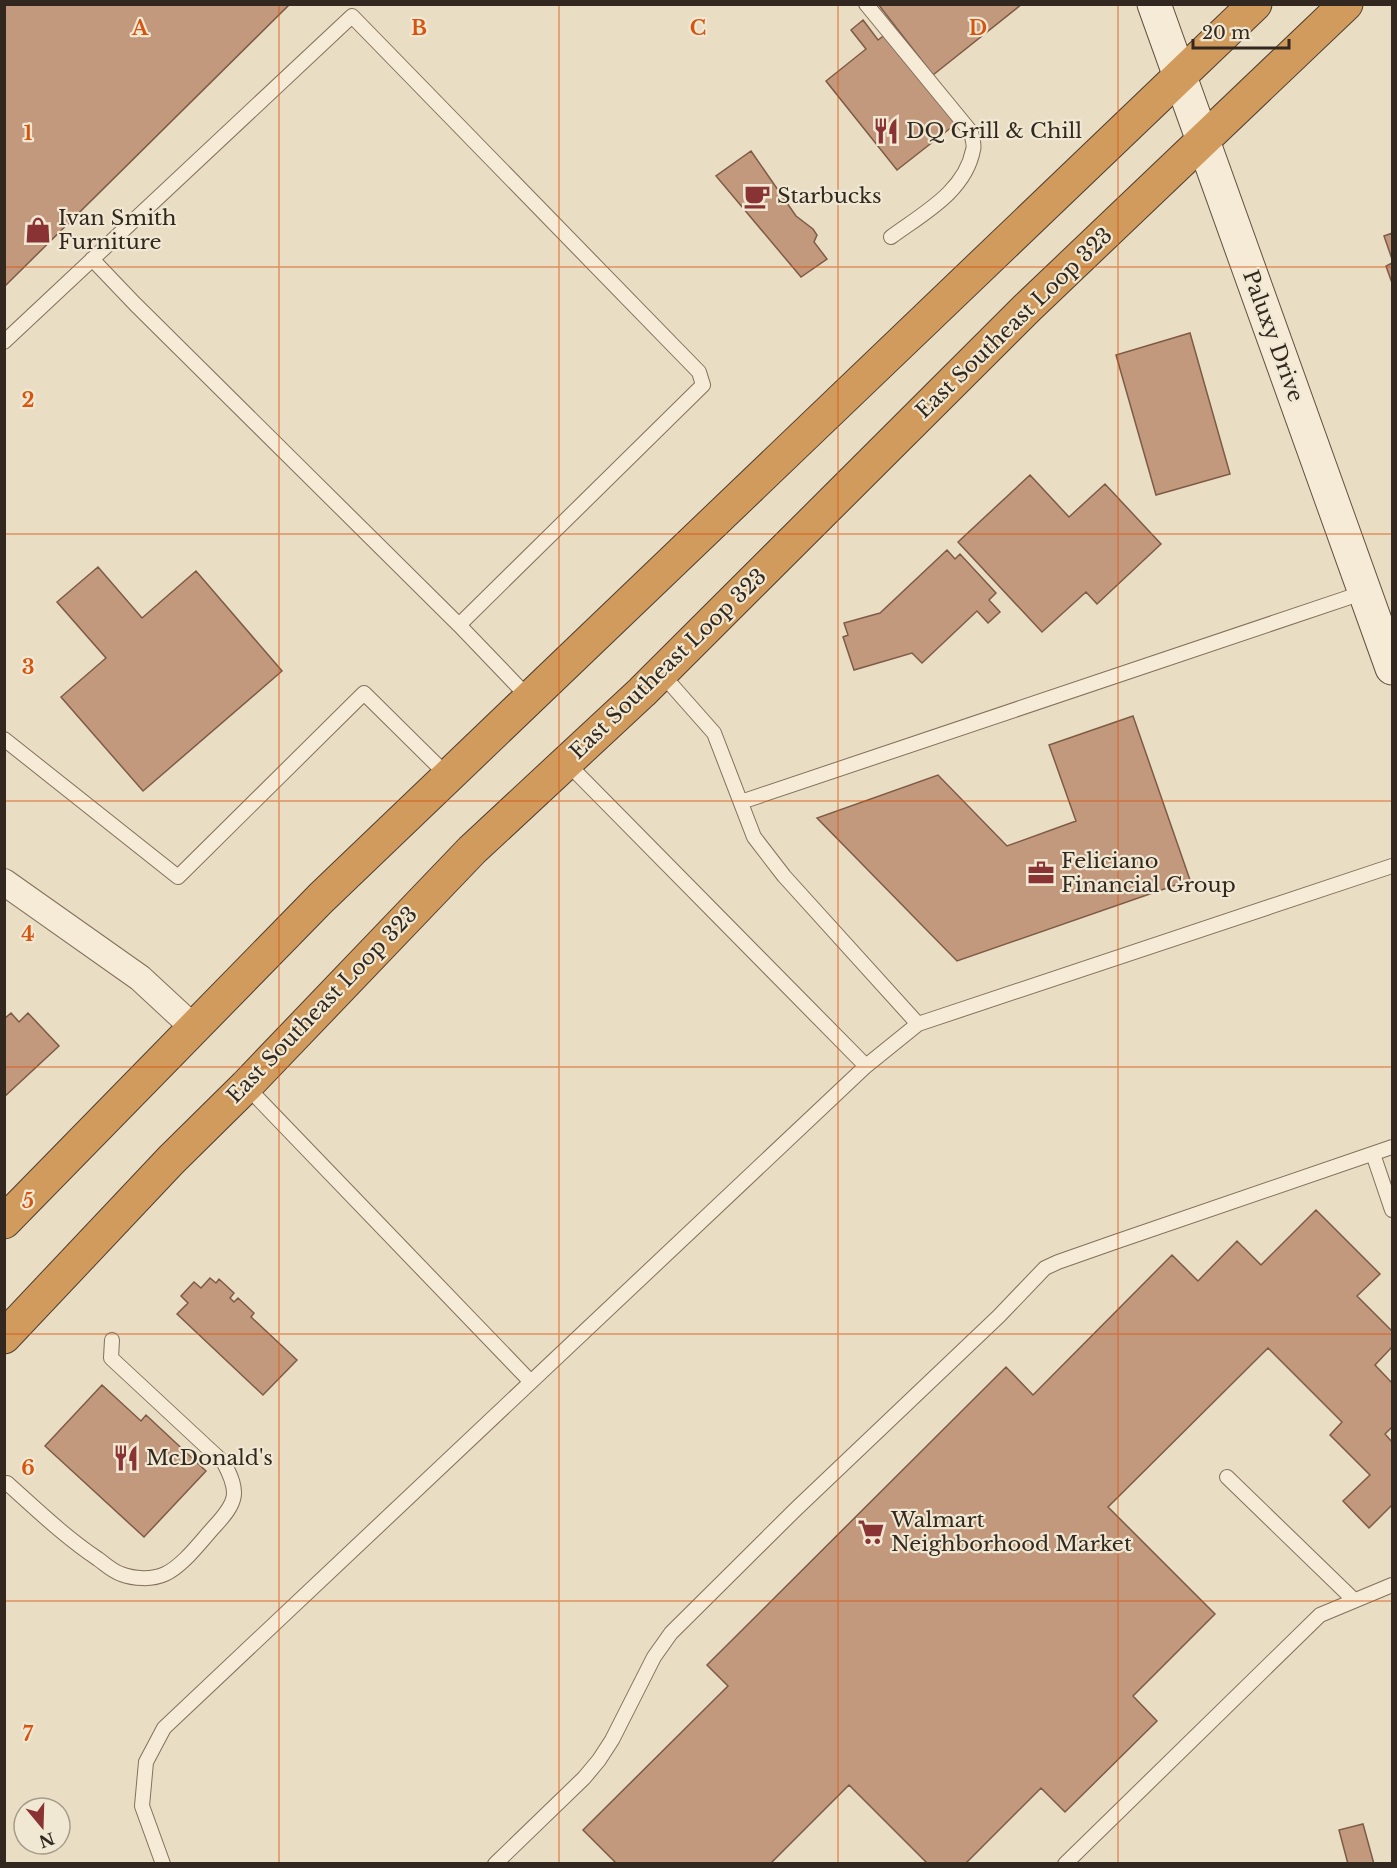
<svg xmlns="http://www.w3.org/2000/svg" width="1397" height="1868" font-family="'Libre Baskerville',serif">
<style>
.building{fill:#c3997e;stroke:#7e5b45;stroke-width:1.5}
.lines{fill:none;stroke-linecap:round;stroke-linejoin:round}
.lane-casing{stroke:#82705c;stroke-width:16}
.street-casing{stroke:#82705c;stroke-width:28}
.secondary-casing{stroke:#635140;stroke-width:35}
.highway-casing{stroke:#503e30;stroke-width:35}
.lane{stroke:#f5ebd6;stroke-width:14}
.street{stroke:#f5ebd6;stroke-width:26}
.secondary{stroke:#f5ebd6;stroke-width:33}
.highway{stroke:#d09b5d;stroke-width:33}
.grid{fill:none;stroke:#d6540e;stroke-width:1.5;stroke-opacity:0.55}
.labels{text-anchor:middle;stroke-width:4.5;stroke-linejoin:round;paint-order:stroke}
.poi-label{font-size:21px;fill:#33281f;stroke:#f1e8d3;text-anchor:start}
.street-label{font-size:21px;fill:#33281f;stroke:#f1e8d3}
.grid-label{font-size:20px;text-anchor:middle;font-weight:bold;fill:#d6540e;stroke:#f1e8d3;stroke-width:4.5;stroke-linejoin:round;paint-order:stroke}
</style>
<rect width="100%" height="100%" fill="#e9ddc4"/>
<path class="building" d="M4 4H290L4 287Z
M878 4H1022L933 75Z
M863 20 878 40 886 34 957 123 897 170 826 81 866 49 851 30Z
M751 151 796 216 813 229 817 235 814 242 827 259 801 277 716 176Z
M1392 233V259L1384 236Z
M1392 263V283L1386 266Z
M1190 333 1230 474 1156 495 1116 355Z
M1030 475 1069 517 1105 484 1161 544 1097 604 1086 592 1042 632 958 542Z
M947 550 955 559 960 554 996 593 989 600 1000 612 988 623 977 611 922 663 912 653 854 670 843 637 848 635 844 623 880 613Z
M98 567 142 618 196 571 282 671 143 791 61 697 106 658 57 602Z
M1133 716 1190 880 957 961 817 818 938 775 1007 846 1076 821 1049 745Z
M11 1013 19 1022 28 1013 59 1046 4 1097V1019Z
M1316 1210 1380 1274 1357 1296 1392 1331V1347L1375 1365 1392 1383V1427L1385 1434 1392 1442V1505L1369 1528 1343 1501 1370 1475 1330 1435 1342 1422 1268 1348 1108 1507 1215 1614 1133 1696 1157 1721 1065 1812 1041 1788 965 1864H928L849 1785 770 1864H617L583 1830 728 1686 707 1665 1006 1367 1033 1395 1172 1255 1198 1281 1237 1241 1261 1265Z
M210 1278 216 1283 219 1279 234 1293 230 1298 234 1302 238 1298 254 1313 251 1317 297 1360 263 1395 177 1314 188 1303 181 1296 194 1282 201 1288Z
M102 1385 141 1421 146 1415 206 1471 144 1537 45 1446Z
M1363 1824 1374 1864H1348L1339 1830Z"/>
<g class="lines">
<g class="lane-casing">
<path id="lane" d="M866 4 971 132C972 138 975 145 973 150 965 192 922 214 891 237
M92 259 135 304 459 625
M4 342 352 16 699 372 703 385 459 625 530 699
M661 673 714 733 754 837 784 876 918 1024
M4 739 178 877 364 693 448 776
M566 762 866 1066
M741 802 1365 592
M246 1086 531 1382
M1373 1154 1392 1210
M1227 1477 1354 1600
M7 1483C36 1509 65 1537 98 1559 105 1564 112 1571 121 1574 134 1579 152 1580 165 1574 183 1566 201 1541 214 1527 237 1502 240 1493 224 1463L111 1358 112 1340
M163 1864 142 1806 146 1762 164 1728 866 1066 918 1024 1392 866
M495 1864 584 1778 599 1760 612 1740 654 1657 671 1633 796 1509 999 1316 1045 1268 1058 1262 1115 1242 1392 1147
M1065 1864 1320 1615 1392 1585"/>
</g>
<g class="street-casing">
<path id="street" d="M4 882 140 978 194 1028"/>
</g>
<g class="secondary-casing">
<path id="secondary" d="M1154 4 1392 668"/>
</g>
<g class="highway-casing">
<path id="highway" d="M4 1222 321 898 1255 4
M4 1337 171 1160 246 1086 472 850 642 692 1027 308 1346 4"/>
</g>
<use href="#lane" class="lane"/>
<use href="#street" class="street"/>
<use href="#secondary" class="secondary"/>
<use href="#highway" class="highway"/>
</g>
<path class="grid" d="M279 4V1864M559 4V1864M838 4V1864M1118 4V1864M4 267H1392M4 534H1392M4 801H1392M4 1067H1392M4 1334H1392M4 1601H1392"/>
<defs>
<g id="restaurant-bare" transform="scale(2.07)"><path d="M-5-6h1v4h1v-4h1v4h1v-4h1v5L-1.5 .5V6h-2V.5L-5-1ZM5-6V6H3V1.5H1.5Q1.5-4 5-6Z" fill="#8a3335" stroke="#f1e8d3" stroke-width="2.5" paint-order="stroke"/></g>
<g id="cafe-bare" transform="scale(2.07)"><path d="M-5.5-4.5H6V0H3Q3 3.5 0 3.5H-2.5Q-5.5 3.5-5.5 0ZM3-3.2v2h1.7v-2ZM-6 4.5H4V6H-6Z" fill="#8a3335" stroke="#f1e8d3" stroke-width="2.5" paint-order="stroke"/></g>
<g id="shop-bare" transform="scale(2.07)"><path d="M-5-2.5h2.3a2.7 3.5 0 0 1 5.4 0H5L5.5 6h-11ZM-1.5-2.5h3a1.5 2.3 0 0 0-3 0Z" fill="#8a3335" stroke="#f1e8d3" stroke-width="2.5" paint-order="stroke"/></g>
<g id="office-bare" transform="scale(2.07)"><path d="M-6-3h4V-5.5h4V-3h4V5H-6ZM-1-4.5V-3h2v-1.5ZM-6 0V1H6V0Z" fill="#8a3335" stroke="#f1e8d3" stroke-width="2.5" paint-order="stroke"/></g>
<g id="supermarket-bare" transform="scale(2.07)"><path d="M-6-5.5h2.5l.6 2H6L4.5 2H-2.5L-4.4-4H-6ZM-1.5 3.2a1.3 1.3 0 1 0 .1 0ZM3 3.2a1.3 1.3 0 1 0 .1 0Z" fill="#8a3335" stroke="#f1e8d3" stroke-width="2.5" paint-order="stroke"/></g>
</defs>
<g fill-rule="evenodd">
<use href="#restaurant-bare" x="886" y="131"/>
<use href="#cafe-bare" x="757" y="196"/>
<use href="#shop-bare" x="38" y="230"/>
<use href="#office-bare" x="1041" y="873"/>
<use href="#restaurant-bare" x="126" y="1458"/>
<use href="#supermarket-bare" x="871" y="1532"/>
</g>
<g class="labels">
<g class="poi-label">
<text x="906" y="138">DQ Grill &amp; Chill</text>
<text x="777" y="203">Starbucks</text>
<text x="58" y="225">Ivan Smith<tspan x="58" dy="24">Furniture</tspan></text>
<text x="1061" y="868">Feliciano<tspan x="1061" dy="24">Financial Group</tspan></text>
<text x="146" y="1465">McDonald's</text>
<text x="891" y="1527">Walmart<tspan x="891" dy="24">Neighborhood Market</tspan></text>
</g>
<g class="street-label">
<text transform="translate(1014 323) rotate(-44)" y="7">East Southeast Loop 323</text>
<text transform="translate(1273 336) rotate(70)" y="7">Paluxy Drive</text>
<text transform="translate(668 664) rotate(-44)" y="7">East Southeast Loop 323</text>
<text transform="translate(322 1005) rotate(-46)" y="7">East Southeast Loop 323</text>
</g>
</g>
<g class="grid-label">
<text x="140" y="35">A</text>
<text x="419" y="35">B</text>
<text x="698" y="35">C</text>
<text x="978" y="35">D</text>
<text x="28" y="140">1</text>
<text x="28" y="407">2</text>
<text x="28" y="674">3</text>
<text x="28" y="941">4</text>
<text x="28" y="1208">5</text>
<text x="28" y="1475">6</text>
<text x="28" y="1741">7</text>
</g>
<rect width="1397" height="1868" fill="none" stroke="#33281f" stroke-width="12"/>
<g transform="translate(42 1826) rotate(161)"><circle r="28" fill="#f1e8d3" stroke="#a59b8b" stroke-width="1.5"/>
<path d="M0-4.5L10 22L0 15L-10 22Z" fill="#8a3335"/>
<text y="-9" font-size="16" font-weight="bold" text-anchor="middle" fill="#33281f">N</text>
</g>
<path d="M1193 39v9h96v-9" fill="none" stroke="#33281f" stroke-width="3"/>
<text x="1202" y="39" font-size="18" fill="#33281f" stroke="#f1e8d3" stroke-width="4.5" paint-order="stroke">20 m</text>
</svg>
